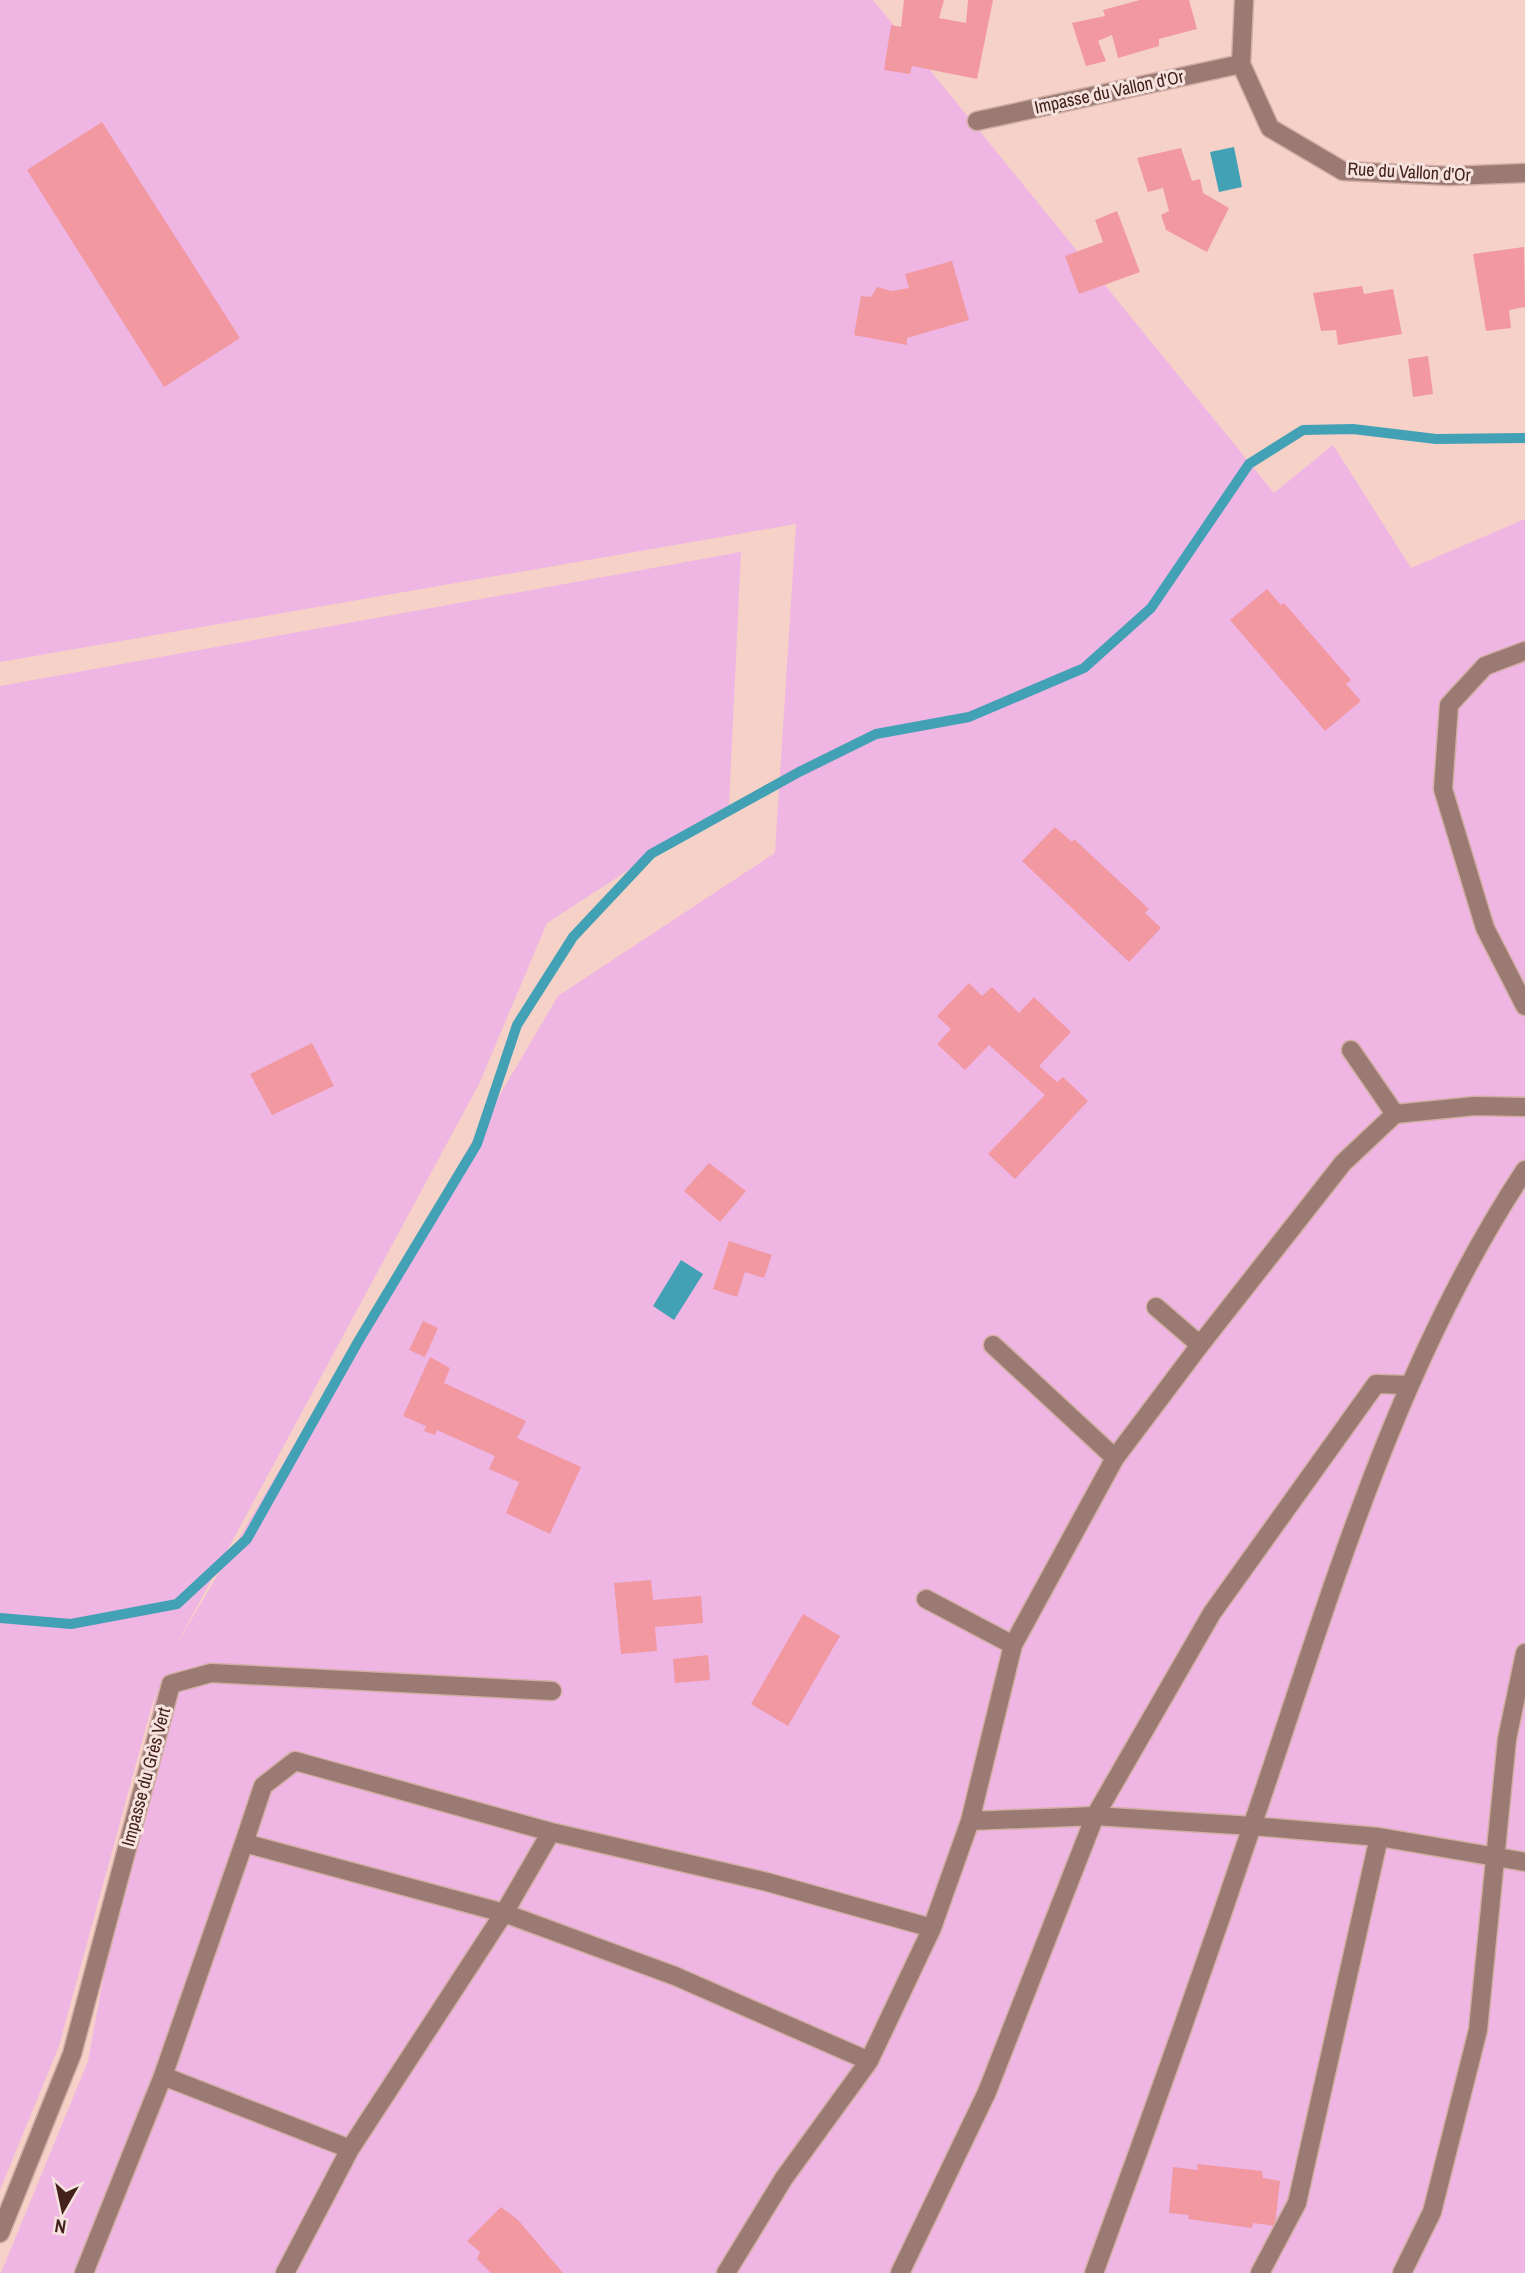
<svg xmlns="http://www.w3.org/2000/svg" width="1525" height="2273" font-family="'Archivo Narrow',sans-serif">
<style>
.green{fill:#efb5e3}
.water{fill:#43a1b5}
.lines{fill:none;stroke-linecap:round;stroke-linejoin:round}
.stream{stroke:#43a1b5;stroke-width:10}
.building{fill:#f198a1}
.minor-casing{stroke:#d2aea5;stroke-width:21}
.minor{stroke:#9a7a72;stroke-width:18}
.labels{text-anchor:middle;stroke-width:6;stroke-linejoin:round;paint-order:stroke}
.street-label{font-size:18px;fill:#44221b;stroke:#f6e3df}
</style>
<rect width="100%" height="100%" fill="#f6d1c8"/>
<path class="green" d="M0 0H873L1274 493 1333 445 1411 568 1525 519V2273H1L88 2061 157 1687 59 2046 0 2190V686L741 552 729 805 547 923 479 1084 174 1649 558 996 775 853 796 524 0 662Z"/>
<path class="water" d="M1234 147 1242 187 1219 192 1210 152Z
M681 1260 703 1274 674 1320 653 1306Z"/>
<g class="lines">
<path class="stream" d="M0 1618 71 1624 177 1604 247 1539 359 1340 477 1144 517 1025 573 937 651 854 799 772 876 734 969 717 1084 668 1151 608 1249 464 1303 430 1353 429 1436 439 1525 438"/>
</g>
<path class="building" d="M904 0H944L939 18 966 23 968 0H993L977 79 912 66 910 74 884 70 891 25 901 27Z
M1140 0H1189L1197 29 1159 39V46L1118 58 1112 35 1098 41 1106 61 1086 66 1072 23 1105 16 1103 10Z
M102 122 240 338 164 387 27 170Z
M1181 148 1192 181 1200 179 1203 193 1229 208 1207 252 1166 230 1161 215 1169 211 1163 188 1148 192 1137 158Z
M1117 211 1140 272 1079 294 1065 256 1103 242 1095 220Z
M1524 247 1525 307 1509 310 1511 328 1486 331 1473 254Z
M952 261 969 320 907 338V345L854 335 861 296 871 297 877 287 892 291 909 288 905 274Z
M1362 286 1364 294 1393 289 1402 334 1338 345 1336 330 1321 331 1313 293Z
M1428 356 1433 394 1413 397 1408 359Z
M1267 589 1281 605 1284 603 1351 680 1346 684 1361 701 1325 731 1230 620Z
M1055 827 1072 842 1074 839 1149 909 1145 913 1161 928 1129 962 1022 861Z
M969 983 982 996 992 987 1019 1013 1034 997 1071 1032 1039 1066 1057 1082 1063 1077 1088 1101 1015 1179 988 1154 1045 1095 989 1045 965 1070 937 1044 951 1029 937 1016Z
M312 1043 334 1086 272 1115 250 1074Z
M709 1163 746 1191 720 1222 684 1191Z
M729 1241 772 1255 764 1278 745 1272 737 1297 713 1289Z
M423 1321 438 1328 425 1357 409 1350Z
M430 1357 450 1368 444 1383 526 1421 517 1438 581 1467 550 1534 506 1513 519 1482 489 1469 495 1456 437 1430 435 1435 424 1431 426 1426 403 1416Z
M651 1580 653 1600 701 1596 703 1623 655 1627 657 1651 621 1654 614 1583Z
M803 1614 840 1636 788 1726 751 1704Z
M708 1655 710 1680 675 1683 673 1659Z
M1197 2164 1262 2171 1263 2178 1280 2181 1275 2226 1253 2223 1252 2228 1188 2219 1189 2215 1169 2213 1173 2167 1198 2170Z
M501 2207 518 2220 563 2273H491L477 2259 480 2252 467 2241Z"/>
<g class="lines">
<g class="minor-casing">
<path id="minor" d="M1244 0 1241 64 1270 128 1343 171 1449 176 1525 173
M977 121 1241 64
M1525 651 1485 666 1449 705 1443 789 1485 928 1525 1006
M1351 1050 1395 1114
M1156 1307 1200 1345
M993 1345 1115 1458
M926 1599 1013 1645
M970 1821 1013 1645 1115 1458 1200 1345 1343 1163 1395 1114 1475 1106 1525 1107
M869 2061 675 1976 504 1913 244 1843 263 1786 295 1761 551 1832 767 1882 932 1928
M163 2076 350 2149
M0 2233 72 2054 171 1684 211 1673 552 1691
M84 2273 163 2076 244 1843
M285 2273 350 2149 504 1913 551 1832
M726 2273 784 2178 869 2061 932 1928 970 1821 1095 1816 1252 1826 1379 1837 1525 1862
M900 2273 987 2092 1095 1816 1212 1613 1376 1384 1409 1385
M1094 2273C1156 2105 1215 1937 1272 1767 1340 1563 1405 1351 1525 1170
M1260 2273 1297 2203 1379 1837
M1402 2273 1432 2212 1478 2030 1507 1739 1525 1653"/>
</g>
<use href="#minor" class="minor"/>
</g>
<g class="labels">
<g class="street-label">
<text transform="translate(1109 92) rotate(-12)" y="6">Impasse du Vallon d'Or</text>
<text transform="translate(1409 172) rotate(3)" y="6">Rue du Vallon d'Or</text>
<text transform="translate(146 1777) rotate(-75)" y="6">Impasse du Grès Vert</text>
</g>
</g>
<g transform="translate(63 2210) rotate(189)" stroke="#f6e3df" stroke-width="5" paint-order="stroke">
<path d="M0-5L12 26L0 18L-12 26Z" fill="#44221b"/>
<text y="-10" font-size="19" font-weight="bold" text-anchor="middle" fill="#44221b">N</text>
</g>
</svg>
